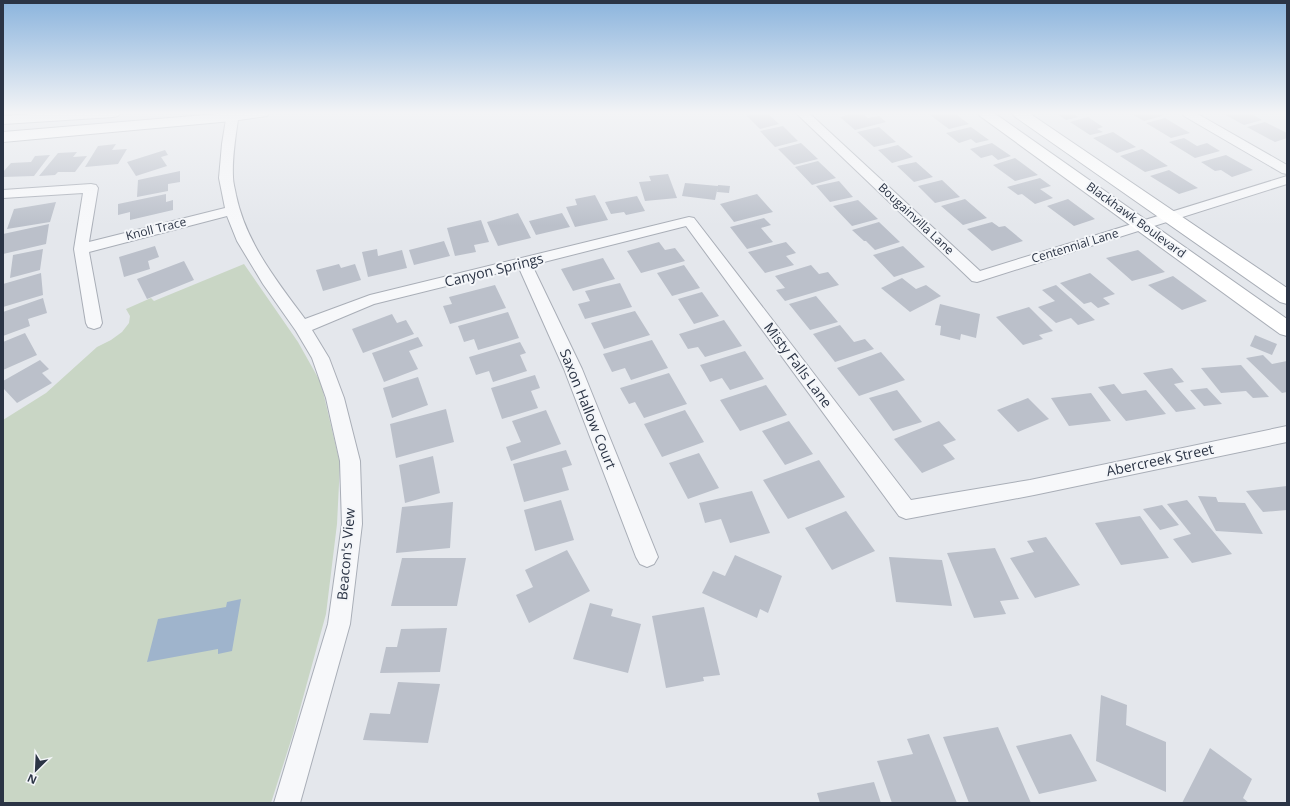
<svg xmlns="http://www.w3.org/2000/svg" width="1290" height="806" font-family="'Open Sans',sans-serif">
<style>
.green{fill:#c9d6c5}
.water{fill:#9fb4cc}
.building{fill:#bbc0ca}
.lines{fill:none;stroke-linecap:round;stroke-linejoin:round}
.minor-casing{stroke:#a9aeb7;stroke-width:2}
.secondary-casing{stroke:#a9aeb7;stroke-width:2}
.minor{fill:#f7f8fa;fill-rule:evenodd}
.secondary{fill:#fff;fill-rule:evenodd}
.labels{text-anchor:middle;stroke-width:4;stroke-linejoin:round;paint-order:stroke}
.far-street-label{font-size:12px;fill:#2b3445;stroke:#f4f6f9}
.street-label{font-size:14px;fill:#2b3445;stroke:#f4f6f9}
</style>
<rect width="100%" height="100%" fill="#e4e7ec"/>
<path class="green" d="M244 264 298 342 321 383 340 464 337 524 326 614 293 734 271 803H3V420L46 393 97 347 111 340 122 332 129 323 130 316 126 309 151 298 154 301Z"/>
<path class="water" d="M241 599 232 651 218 654V649L147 662 158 619 226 607 227 602Z"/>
<path class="building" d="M759 113H767L779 124 760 129 747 116Z
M857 113H861L868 118 879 116 886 122 855 130 840 117Z
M938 113H954L969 124 949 129 930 115Z
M1057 113H1072L1078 117 1066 120Z
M1130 113H1156L1162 116 1144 121Z
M1222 113H1250L1262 120 1244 125Z
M1088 117 1103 127 1097 129 1103 132 1090 135 1070 122Z
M1165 118 1190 133 1171 138 1146 123Z
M1265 122 1287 133V138L1275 142 1247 127Z
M783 126 798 141 775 147 760 131Z
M879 127 896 142 874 147 857 132Z
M971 127 989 140 976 143 971 139 959 143 946 133Z
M1113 132 1136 147 1117 153 1093 138Z
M1184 138 1197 146 1207 143 1220 151 1195 158 1169 142Z
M801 143 818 159 794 165 778 149Z
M992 143 1011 156 998 160 992 155 981 158 970 149Z
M116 144 112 150 127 149 118 164 85 167 98 146Z
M898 145 913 157 892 163 878 150Z
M1142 149 1168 166 1145 172 1120 156Z
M165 150 168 155 161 157 167 166 136 176 127 162Z
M77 152 73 157 87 156 75 172H58L55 175 39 176 58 153Z
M50 155 34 176 3 177V172L11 163 31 162 35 156Z
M1226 155 1253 170 1232 177 1221 170 1215 171 1201 162Z
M1015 158 1038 175 1015 181 993 165Z
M818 161 836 178 812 185 795 167Z
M916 162 933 177 914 182 897 166Z
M1169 170 1198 188 1179 194 1150 176Z
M180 171V182L168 184V191L137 197 138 180Z
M668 174 677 198 645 201 639 182 651 181 649 176Z
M1040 178 1051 186 1040 189 1053 198 1035 204 1022 194 1018 195 1007 187Z
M942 180 960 197 935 203 918 186Z
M839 181 853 197 830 202 816 186Z
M685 183 718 186 715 200 682 196Z
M718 185 730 186 729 193 717 192Z
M166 194V202L173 200V210L130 220V212L118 215V204Z
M757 194 773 212 734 222 720 204Z
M595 195 608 220 575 227 566 207 577 205 575 199Z
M637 196 645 211 626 215 624 212 611 214 605 202Z
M965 199 987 218 963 225 941 206Z
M1068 199 1095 219 1074 226 1047 206Z
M858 200 878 219 852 226 833 206Z
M56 202 50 222 7 229 14 209Z
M518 213 531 238 498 246 487 222Z
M562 213 570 227 536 235 529 221Z
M764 218 771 225 761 228 773 242 747 249 730 227Z
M481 220 489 242 474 245 476 252 455 256 447 228Z
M879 222 900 242 875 250 866 241H864L852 230Z
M992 222 999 227 1005 226 1023 241 992 251 967 229Z
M49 224 46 244 3 254V234Z
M444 241 450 256 414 265 409 250Z
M659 242 665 250 675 248 685 261 641 273 627 251Z
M786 242 796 253 786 256 794 265 765 273 748 252Z
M155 246 159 257 148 261 150 269 124 277 119 257Z
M903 246 925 267 894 277 873 255Z
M43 249 40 270 10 278 13 255Z
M377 249 378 256 402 250 407 268 368 277 362 252Z
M1138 250 1165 272 1132 281 1106 258Z
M603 258 615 279 573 291 561 269Z
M184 261 194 280 147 299 137 279Z
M339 264 341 268 355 264 361 280 323 291 316 270Z
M684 265 700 288 672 296 657 273Z
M811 265 819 274 828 272 839 285 785 301 776 290 785 288 775 276Z
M41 273 43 295 3 307V284Z
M1090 273 1115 294 1103 298 1110 304 1098 308 1091 302 1084 304 1060 283Z
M1173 276 1207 301 1182 310 1148 285Z
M902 278 916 289 926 285 941 296 910 312 881 288Z
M620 283 632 307 585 319 578 304 590 301 585 291Z
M495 285 506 308 450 324 443 306 452 304 449 297Z
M1056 285 1095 320 1078 325 1071 318 1056 323 1038 307 1055 301 1042 290Z
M702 292 719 316 694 324 678 299Z
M816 296 838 322 810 330 789 304Z
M43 298 47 313 28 319 30 326 3 336V312Z
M940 304 980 314 976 338 961 334 960 340 940 335 941 326 935 325Z
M1029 307 1053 331 1039 335 1043 339 1023 345 996 317Z
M635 311 650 335 604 349 591 323Z
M508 312 519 338 478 350 474 339 464 342 458 326Z
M392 314 397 323 406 320 414 334 363 353 352 329Z
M724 320 742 346 705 357 698 347 688 349 679 334Z
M840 325 854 342 865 339 874 349 835 362 813 334Z
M25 333 37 355 3 370V342Z
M1255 335 1277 344 1272 355 1250 346Z
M418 337 423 346 409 351 418 369 384 382 372 353Z
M652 340 668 368 631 380 625 368 612 372 603 354Z
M520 342 526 353 520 355 527 371 493 382 489 371 476 375 469 357Z
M745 351 764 379 730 390 722 378 710 382 700 365Z
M881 352 905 380 859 396 837 368Z
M1263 355 1272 364 1287 361V392L1282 393 1246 358Z
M40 360 49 369 42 373 52 383 17 403 3 388V381Z
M1241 365 1269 397 1253 398 1246 391 1221 393 1201 368Z
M1172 368 1184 382 1174 384 1196 409 1176 412 1143 373Z
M669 373 687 404 644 418 635 402 629 404 620 388Z
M535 375 540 388 531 391 538 408 502 419 491 388Z
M418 377 428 405 392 418 383 388Z
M1114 384 1122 394 1146 390 1166 414 1126 421 1098 387Z
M766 385 787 415 740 431 720 400Z
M1207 388 1222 404 1204 406 1190 390Z
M897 390 922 422 893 431 869 398Z
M1091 393 1111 421 1069 426 1051 398Z
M1028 398 1049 419 1018 432 997 410Z
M446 409 454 442 396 458 390 424Z
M546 410 561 444 511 461 506 447 521 442 512 421Z
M685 410 704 442 662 457 644 424Z
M789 421 813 454 785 465 762 431Z
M939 421 956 440 943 445 955 459 922 473 894 439Z
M566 450 572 465 562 468 569 490 524 502 513 464Z
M699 453 719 488 688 499 669 463Z
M433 456 440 493 405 503 399 465Z
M819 460 845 497 788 519 763 480Z
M1287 486V510L1263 512 1246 491Z
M752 491 770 533 730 543 721 519 705 523 699 503Z
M1198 496 1216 497 1218 502 1245 503 1263 534 1216 531Z
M561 500 574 540 535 551 524 510Z
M1187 500 1232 554 1192 563 1173 539 1191 534 1167 504Z
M453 502 450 548 396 553 402 507Z
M1162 505 1179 525 1160 530 1143 509Z
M846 511 875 551 832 570 805 528Z
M1140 516 1169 558 1121 565 1095 523Z
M1046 537 1080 585 1035 598 1010 558 1034 552 1027 541Z
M995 548 1019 599 1000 601 1006 614 974 618 947 553Z
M567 550 590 591 529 623 516 595 533 587 525 570Z
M735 555 782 576 768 613 760 609 757 618 702 593 713 571 725 576Z
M889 557 942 560 952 606 896 602Z
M402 558H466L457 606H391Z
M590 603 613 609 611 616 641 624 628 673 573 659Z
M704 607 720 675 703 677 704 681 666 688 652 616Z
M447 628 440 672 380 673 386 647H397L401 629Z
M398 682 440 684 428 743 363 740 370 713 390 714Z
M1101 695 1127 705 1126 725 1166 742V792L1096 761Z
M998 727 1031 803H969L943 737Z
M929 734 957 803H892L877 761 913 754 907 739Z
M1071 734 1097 781 1039 794 1016 746Z
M1210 748 1252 779 1243 798 1249 803H1182Z
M874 782 881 803H820L817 793Z"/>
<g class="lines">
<g class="minor-casing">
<path id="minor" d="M227 113H239C236 134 232 156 233 177 233 183 235 189 236 195 246 243 277 281 305 319L370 295 689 217 694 218 911 500 1030 480 1287 426V442L1034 495 906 519 899 516 686 226 532 265 582 369 658 557 654 564 647 567 640 564 636 557 564 369 519 268 374 304 312 330 329 358 344 398 360 461 362 524 350 624 300 803H274L328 624 342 524 340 461 326 398 312 358 296 331 263 284 237 241 227 216 89 252 102 323 100 327 94 329 88 327 86 323 74 249 83 193 3 198V190L91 184 96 185 98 188 89 242 225 208 219 178 222 144Z
M796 113H809L980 271 1287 176V184L977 282 972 281Z
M1182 113H1196L1287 165V174L1282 173 1184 116Z"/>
</g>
<g class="secondary-casing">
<path id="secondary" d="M46 113H120L118 116 113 117 3 124V116Z
M229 113H269L267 116 232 121 3 142V132Z
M978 113H994L1287 319V336L1280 334 980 116Z
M1012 113H1029L1287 288V304L1280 302 1014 116Z"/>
</g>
<use href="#minor" class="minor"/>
<use href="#secondary" class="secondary"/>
</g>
<linearGradient id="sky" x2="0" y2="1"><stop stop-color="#8bb4dd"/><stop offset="0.5" stop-color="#f3f4f6"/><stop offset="1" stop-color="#f3f4f6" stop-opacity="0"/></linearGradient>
<rect width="1290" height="226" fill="url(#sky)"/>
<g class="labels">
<g class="far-street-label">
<text transform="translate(916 219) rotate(43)" y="4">Bougainvilla Lane</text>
<text transform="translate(1136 220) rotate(36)" y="4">Blackhawk Boulevard</text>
<text transform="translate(156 229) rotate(-14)" y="4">Knoll Trace</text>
<text transform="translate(1075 246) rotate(-17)" y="4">Centennial Lane</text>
</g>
<g class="street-label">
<text transform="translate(494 270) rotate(-14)" y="5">Canyon Springs</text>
<text transform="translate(798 365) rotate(53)" y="5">Misty Falls Lane</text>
<text transform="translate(588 409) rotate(68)" y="5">Saxon Hallow Court</text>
<text transform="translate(1160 460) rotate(-12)" y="5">Abercreek Street</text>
<text transform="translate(346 554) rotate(-85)" y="5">Beacon's View</text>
</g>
</g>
<rect width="1290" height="806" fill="none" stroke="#2b3445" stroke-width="8"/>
<g transform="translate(36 770) rotate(204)" stroke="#f4f6f9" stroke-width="3" paint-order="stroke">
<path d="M0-3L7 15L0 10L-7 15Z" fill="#2b3445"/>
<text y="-6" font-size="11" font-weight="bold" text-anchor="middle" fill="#2b3445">N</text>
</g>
</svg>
